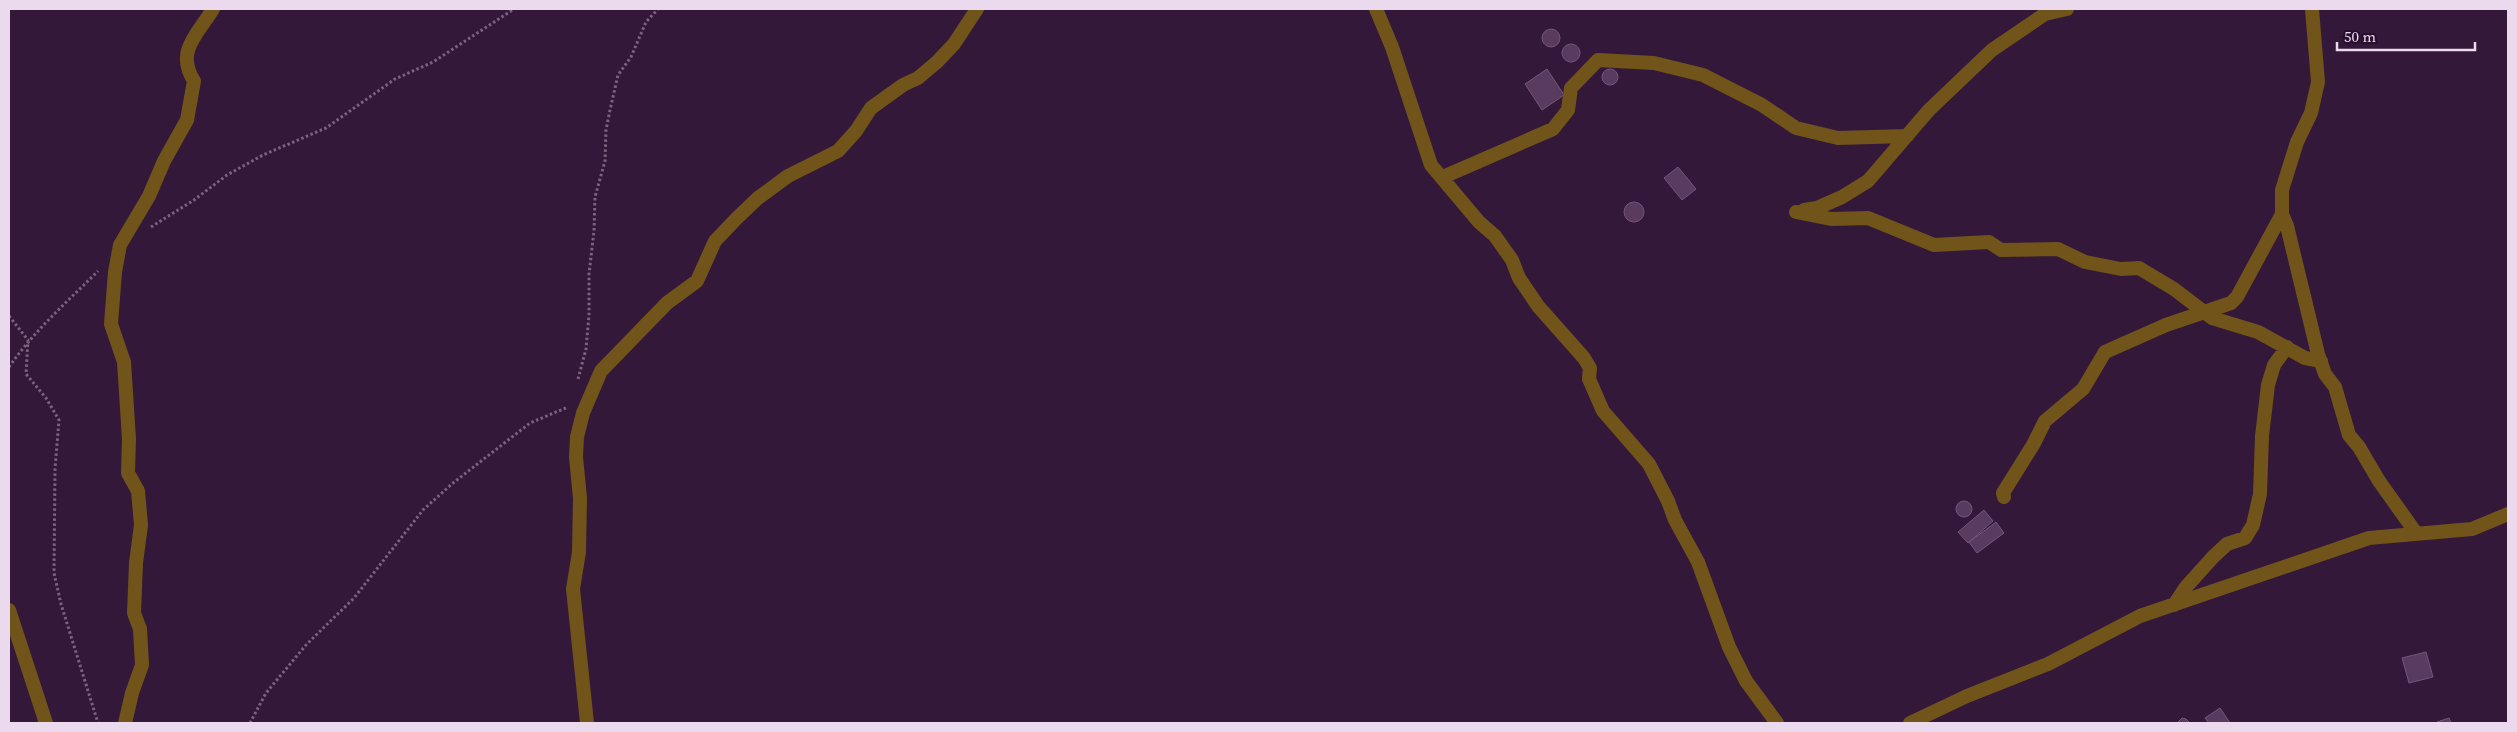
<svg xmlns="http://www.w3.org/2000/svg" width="2517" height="732" font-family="'Source Serif 4',serif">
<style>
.building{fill:#583b5e;stroke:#75567b}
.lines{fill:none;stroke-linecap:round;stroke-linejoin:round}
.path{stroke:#7b637f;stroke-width:3;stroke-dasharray:2.5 2.5;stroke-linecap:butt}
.minor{stroke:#71541a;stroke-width:14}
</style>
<rect width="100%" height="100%" fill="#331839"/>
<path class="building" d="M1542 38a9 9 0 1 1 18 0a9 9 0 1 1-18 0Z
M1562 53a9 9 0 1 1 18 0a9 9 0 1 1-18 0Z
M1547 69 1564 95 1542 110 1525 84Z
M1602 77a8 8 0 1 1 16 0a8 8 0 1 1-16 0Z
M1678 167 1696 189 1682 200 1664 178Z
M1624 212a10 10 0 1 1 20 0a10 10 0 1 1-20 0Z
M1956 509a8 8 0 1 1 16 0a8 8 0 1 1-16 0Z
M1984 510 1993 521 1968 543 1958 532Z
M1996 522 2004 533 1977 553 1969 542Z
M2426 652 2433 677 2409 683 2402 658Z
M2220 708 2230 723H2209L2205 718Z
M2182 718 2186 719 2190 723H2177Z
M2449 718 2451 723H2437V722Z"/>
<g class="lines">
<path class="path" d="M151 227 194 200 227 175 263 155 326 128 395 79 433 62 514 9
M9 316 28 340 26 374 46 398 59 420 55 469 54 573 61 604 98 723
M9 367C34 331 67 302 98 271
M578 379 586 349 589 315V274L594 231 595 197 605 161 606 130 610 110 618 75 631 57 646 22 658 9
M250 723 266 693 306 645 354 598 423 510 453 483 530 423 568 407"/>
<path class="minor" d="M1376 9 1392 47 1431 165 1479 222 1495 236 1512 260 1519 278 1538 306 1584 358 1590 368 1589 379 1603 411 1649 464 1668 501 1675 520 1698 562 1729 647 1746 681 1777 723
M2312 9 2318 82 2311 113 2297 142 2282 190V214L2287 226 2318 354 2325 374 2335 387 2349 435 2359 447 2379 481 2416 533
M1443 177 1553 129 1568 110 1571 88 1598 60 1654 63 1703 75 1762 105 1796 128 1838 138 1907 136
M1804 210 1817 208 1842 197 1868 181 1929 110 1992 50 2045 14 2067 9
M1796 212 1831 219 1868 218 1934 245 1989 242 2001 250 2058 249 2085 262 2121 269 2139 268 2174 289 2212 318 2258 332 2305 358 2321 361
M2004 497 2003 493 2033 445 2045 421 2083 389 2105 352 2166 325 2231 303 2237 297 2282 214
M2174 605 2186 587 2213 557 2227 544 2245 538 2253 525 2260 494 2262 436 2268 385 2274 365 2287 347
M9 610 46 723
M125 723 132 693 142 665 140 629 134 613 136 563 141 525 138 491 128 473 129 439 124 362 111 324 115 272 120 245 149 196 164 161 187 120 194 81C175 51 198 34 213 9
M587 723 573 589 579 552 580 498 576 457 577 437 583 413 601 371 667 303 697 281 715 241 737 218 758 198 788 176 838 151 856 131 871 108 903 85 918 78 937 62 954 44 977 9
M1910 723 1967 696 2048 664 2140 616 2369 538 2472 529 2508 514"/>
</g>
<rect width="2517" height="732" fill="none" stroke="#ebd9ee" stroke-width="20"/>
<path d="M2337 42v8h138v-8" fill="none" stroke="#ebd9ee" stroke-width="2.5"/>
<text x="2344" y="42" font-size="15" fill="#ebd9ee" stroke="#290e2e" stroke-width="4" paint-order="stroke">50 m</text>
</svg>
